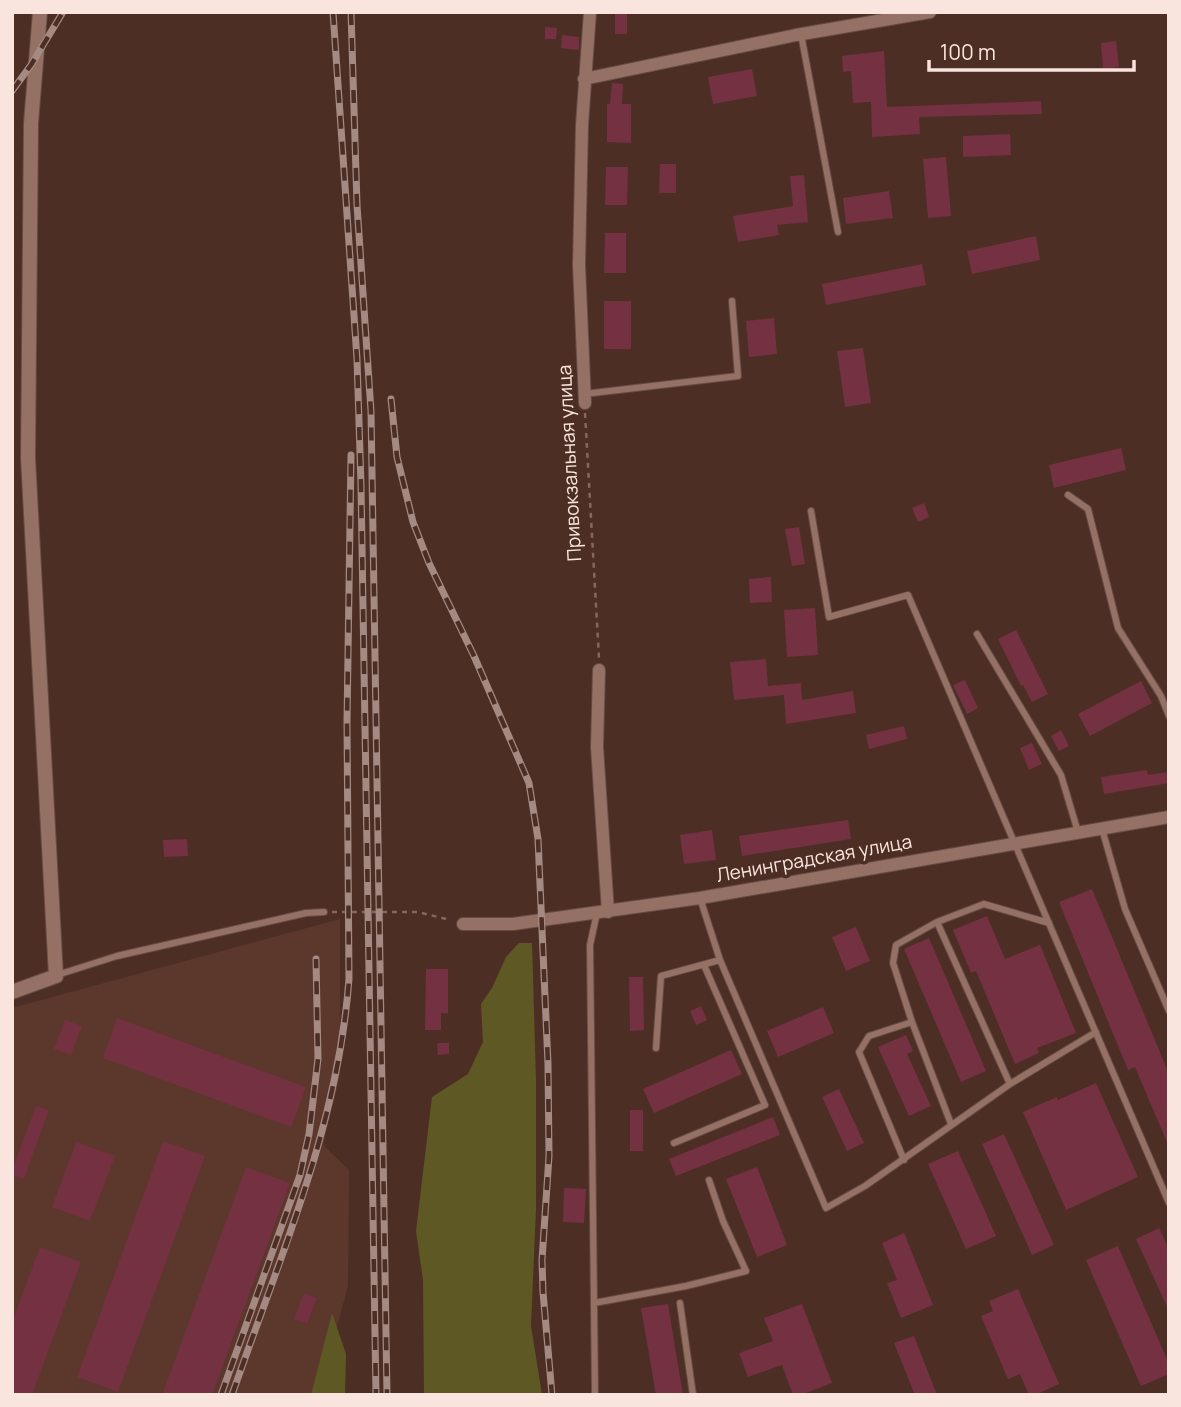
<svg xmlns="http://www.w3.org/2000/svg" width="1181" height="1407" font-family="Manrope,sans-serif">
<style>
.built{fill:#5c372b}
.green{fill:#5e5924}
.building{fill:#743142}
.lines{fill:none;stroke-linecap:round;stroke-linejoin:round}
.service-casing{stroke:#664c43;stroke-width:8}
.minor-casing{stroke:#664c43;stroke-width:14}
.tertiary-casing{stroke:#664c43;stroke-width:16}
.path{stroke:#84685f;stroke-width:2.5;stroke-dasharray:5 5;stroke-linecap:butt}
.service{stroke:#957065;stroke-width:6}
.minor{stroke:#957065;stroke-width:12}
.tertiary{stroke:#957065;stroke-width:14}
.rail-casing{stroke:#a48a82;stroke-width:7}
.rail{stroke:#4d2e24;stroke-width:4.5;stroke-dasharray:13;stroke-linecap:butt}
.labels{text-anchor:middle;stroke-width:7;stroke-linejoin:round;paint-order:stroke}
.street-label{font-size:19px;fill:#fae5de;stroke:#4d2e24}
</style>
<rect width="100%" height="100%" fill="#4d2e24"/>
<path class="built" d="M340 919V1076L323 1145 349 1170 348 1286 319 1395H12V1008Z"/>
<path class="green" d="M519 943H532L536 1080V1208L531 1326 542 1395H424L423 1280 416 1231 432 1097 468 1074 483 1042 481 1004 492 988 506 957Z
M332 1313 346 1354 345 1395H311Z"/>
<path class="building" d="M615 12H627V34H615Z
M545 27 557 28 556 39H545Z
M562 35 579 37V50L561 48Z
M1116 41 1119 67 1103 69 1101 43Z
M884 51 887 107 1041 101 1042 114 919 117 920 134 872 137 871 102 853 103 851 71 843 72 842 56Z
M752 69 757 96 713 104 708 77Z
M612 83 623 84 622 104H631V143L607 142V104H610Z
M1010 134 1011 155 963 157V136Z
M946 157 951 216 928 218 923 159Z
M660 164H676V193H659Z
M606 167H628L627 205H605Z
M804 175 808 222 777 225 779 235 738 242 733 216 793 206 790 176Z
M889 191 893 218 846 224 843 198Z
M605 233H626V273H604Z
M1036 236 1040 260 972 274 967 251Z
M922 264 926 285 826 305 822 284Z
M604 301H631V349H604Z
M774 318 777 354 749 357 746 321Z
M863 348 871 403 845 407 837 351Z
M1121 448 1126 470 1054 488 1049 465Z
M924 503 929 517 918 522 912 508Z
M799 527 805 564 792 566 785 529Z
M771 577 772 602 750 603 749 579Z
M815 608 818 655 787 657 784 610Z
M1016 630 1048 694 1032 702 1023 685 1021 686 998 639Z
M766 659 768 686 801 683 802 700 853 691 856 713 786 724 784 695 734 700 730 662Z
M965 680 978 708 967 714 953 685Z
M1141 681 1152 703 1090 736 1078 714Z
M904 726 907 739 869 749 866 735Z
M1061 730 1069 746 1059 751 1051 736Z
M1032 743 1042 764 1029 770 1020 748Z
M1147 770 1148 775 1169 772V783L1104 794 1101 777Z
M848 820 851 839 742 856 739 836Z
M712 830 716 860 684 864 680 835Z
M187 839 188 856 164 857 163 840Z
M1092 889 1169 1074V1147L1135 1067 1128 1070 1059 902Z
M987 916 1005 959 1040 945 1076 1033 1037 1048 1039 1053 1015 1064 976 971 971 973 953 930Z
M856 927 870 961 846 971 832 937Z
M929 938 986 1071 961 1082 904 949Z
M426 969H448V1013H441V1030H425Z
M629 977H643L644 1030 630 1031Z
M701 1006 707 1020 696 1025 690 1011Z
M823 1007 834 1033 778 1057 767 1031Z
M117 1018 306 1087 291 1127 103 1058Z
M65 1020 82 1026 71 1055 54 1049Z
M906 1035 913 1051 907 1054 931 1106 909 1116 878 1047Z
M437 1043H449V1054L438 1055Z
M731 1050 742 1074 654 1113 643 1089Z
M1096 1083 1138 1177 1066 1210 1023 1112 1057 1097 1058 1100Z
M839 1089 864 1143 847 1151 822 1097Z
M36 1106 49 1110 24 1179 12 1175V1170Z
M630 1110H643V1151H630Z
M773 1117 780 1135 676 1176 669 1159Z
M1004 1134 1054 1245 1032 1255 982 1144Z
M163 1141 205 1156 118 1392 77 1377Z
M76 1142 115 1156 90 1221 52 1207Z
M958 1151 996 1236 966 1249 928 1164Z
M246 1167 290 1183 212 1395H162Z
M757 1167 787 1245 757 1257 726 1179Z
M564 1188 586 1189 584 1223 563 1222Z
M1159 1228 1169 1249V1311L1136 1239Z
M904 1233 933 1305 901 1318 887 1283 897 1280 882 1243Z
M1118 1246 1169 1364V1374L1141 1386 1086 1260Z
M40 1247 81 1262 32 1395H12V1322Z
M1018 1289 1059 1384 1035 1395H1029L1020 1374 1008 1379 981 1316 993 1311 989 1301Z
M304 1293 317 1298 307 1324 294 1319Z
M668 1304 683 1395H656L641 1308Z
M802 1304 832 1383 801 1395H793L782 1365 748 1377 739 1353 773 1341 764 1318Z
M914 1336 937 1395H915L894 1343Z"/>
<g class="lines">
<g class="service-casing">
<path id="service" d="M801 34 838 232
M584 394 738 376 732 301
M1068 495 1088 509 1118 628 1161 696 1169 716
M811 511 829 617 908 595 1169 1203
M977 634 1061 775 1078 832
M1102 829 1125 909 1169 1011
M700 898 720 960 826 1208 865 1186 1010 1084 1096 1032
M937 922 1010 1084
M57 975 117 956 306 913 324 912
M656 1048 661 976 720 960
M951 1124 912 1022 893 963 896 945 937 922 984 904 1049 923
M674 1143 765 1105 704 965
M904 1160 859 1052 869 1036 912 1022
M594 1303 686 1286 746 1271 723 1221 709 1180
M680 1303 693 1395
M595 1395 590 945 597 913"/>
</g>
<g class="minor-casing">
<path id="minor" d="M584 79 796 35 930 12
M585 403 579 265 582 125 590 12
M599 670 597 747 608 912
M463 924H513L700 898 1169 817"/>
</g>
<g class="tertiary-casing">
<path id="tertiary" d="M12 992 56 976 28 458 31 123 40 12"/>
</g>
<path class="path" d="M585 413 599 658
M332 912H418L450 920"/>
<use href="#service" class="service"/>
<use href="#minor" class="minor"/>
<use href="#tertiary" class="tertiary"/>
<g class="rail-casing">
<path id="rail" d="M333 12 357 359 361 485 376 1395
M351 12 357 205 371 411 387 1395
M12 91 31 65 63 12
M391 399 397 457 413 522 429 563 474 656 529 783 538 839 548 1064 549 1156 542 1260 543 1292 552 1395
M221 1395 300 1175 309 1134 318 1059 316 959
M232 1395C280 1256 338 1127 349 979L347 723 351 455"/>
</g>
<use href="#rail" class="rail"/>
</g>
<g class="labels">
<g class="street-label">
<text transform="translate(569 463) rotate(-93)" y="7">Привокзальная улица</text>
<text transform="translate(814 858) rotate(-10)" y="7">Ленинградская улица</text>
</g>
</g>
<rect width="1181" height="1407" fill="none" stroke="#fae5de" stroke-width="28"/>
<path d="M929 60v10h205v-10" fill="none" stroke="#fae5de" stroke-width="3.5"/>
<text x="940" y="60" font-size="21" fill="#fae5de" stroke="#4d2e24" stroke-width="5" paint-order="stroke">100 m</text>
</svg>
